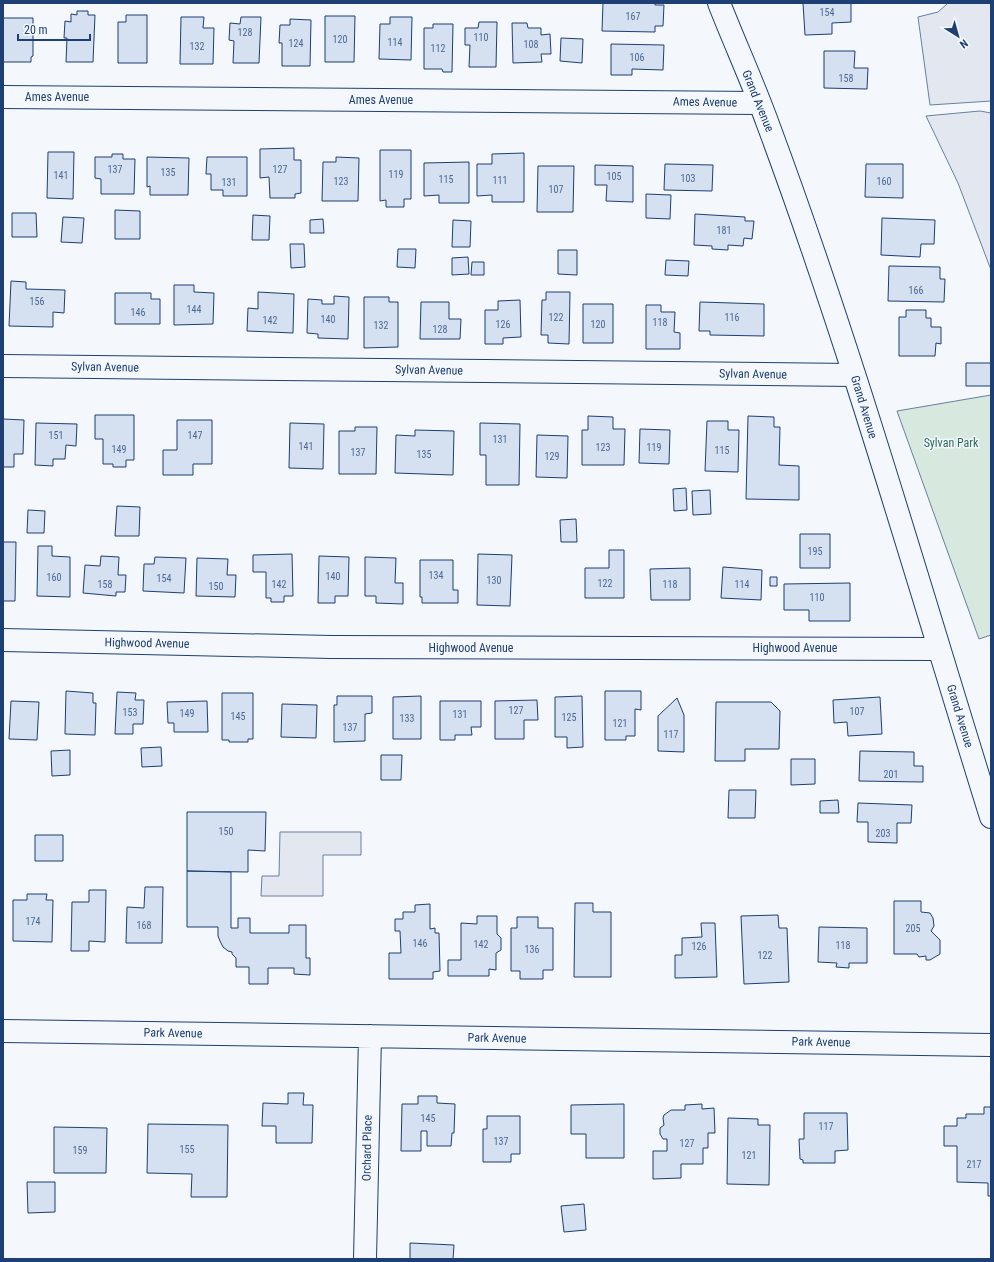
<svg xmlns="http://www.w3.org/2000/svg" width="994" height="1262" font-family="'Roboto Condensed',sans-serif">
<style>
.green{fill:#d7e8df;stroke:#687fa3}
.parking{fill:#e3e8f0;stroke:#687fa3}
.building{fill:#d5e0f0;stroke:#1d3f73}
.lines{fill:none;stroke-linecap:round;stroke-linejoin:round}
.minor-casing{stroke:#1d3f73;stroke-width:24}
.primary-casing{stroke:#1d3f73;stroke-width:24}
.minor{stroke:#f4f7fb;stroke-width:22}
.primary{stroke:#f4f7fb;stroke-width:22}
.labels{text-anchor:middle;stroke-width:3;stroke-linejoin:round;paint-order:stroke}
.number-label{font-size:10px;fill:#4b6792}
.street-label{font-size:12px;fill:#1d3f73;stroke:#f4f7fb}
.park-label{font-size:12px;fill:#2c6c60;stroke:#f4f7fb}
</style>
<rect width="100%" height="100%" fill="#f4f7fb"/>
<path class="green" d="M991 395V635L979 639 897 411Z"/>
<path class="parking" d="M948 3H991V101L930 105 918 17 938 12Z
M980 111 991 113V270L958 183 926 116Z
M280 832H361V855H323V896H261L262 876H279Z"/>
<path class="building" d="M603 3H655V5H664L663 26H655V32L602 31Z
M803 3H851V22L832 23V34L805 35Z
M77 11H88V15H95L93 62H66L67 38H64L65 21 71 22V14L77 15Z
M126 15H147V63H118V22H126Z
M325 16H355L354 62H325Z
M181 17H204L203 28H214L213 64H180Z
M241 17H261L259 63H233L234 41 229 40 230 23 240 24Z
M390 17H412L411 60 379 59 380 24H390Z
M3 18H33V56L31 57V62H3Z
M290 19 311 20 310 66H282V43H279L280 25H290Z
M479 22H497L496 67H469L470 45H465V28H478Z
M512 23H527L528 28H541V35L550 34 551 54H541L542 62 513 63Z
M433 24H453L452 72H443L442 69H424V28H433Z
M561 38 583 39 582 63 560 61Z
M611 44 664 45 663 70 632 69V75H611Z
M824 51H855L854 68H868L867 89 824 88Z
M294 148V160H301V193L295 194V198H270L269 177 260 178V149Z
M380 150H411V199H404V207H386V200L380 201Z
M48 152H74L73 199 47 198Z
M524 153V202H492V195L477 196V164H492V154Z
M112 154H123V159H135L134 194H101V179L95 178V157H112Z
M147 157 189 158 188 195H150V186L147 187Z
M207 157H247V196H223V190H211V174H206Z
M336 157 359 158 358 201H322L323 162H336Z
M469 162V203H439V195L424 196V163Z
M665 164 713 165 712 191 664 190Z
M866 164H903V198L865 197Z
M595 165 633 166V202L606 201 607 185H595Z
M538 166H574L573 212H537Z
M646 194 671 195 670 219 646 218Z
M115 210 140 211V239H115Z
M12 213H36L37 237H12Z
M695 214 745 217V221H754L752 239 744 238 743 246 728 245V250L712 249V246L694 245Z
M253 215 270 216 269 240H252Z
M63 217 84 218 82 243 61 242Z
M882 218 935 220 934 244H921L920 257 881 255Z
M323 219 324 233H310V220Z
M453 220 471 221 470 247H452Z
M290 244H304L305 267 291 268Z
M398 249H416L415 268 397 267Z
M558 250H577V275L558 274Z
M468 257 469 274 452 275V258Z
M666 260 689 261 688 276 665 275Z
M472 262H484V275H471Z
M889 266 940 267V279H945L944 302 888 301Z
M11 281 26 282V289L65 290 64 313 53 312V327L9 326Z
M174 285H194V292L214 293 213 324 174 325Z
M258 292 294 294 293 333 247 331 248 308 258 309Z
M546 292H570L569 344 548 343V335H541L542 300H546Z
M115 293H151V299H160V324H115Z
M334 296 349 297 348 339 318 338V334L307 333 308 299 322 300V304H334Z
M364 297H389V302H398V347L364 348Z
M520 300 521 337 503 338V344H485V310H498V301Z
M421 302H449V319H461L460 339H420Z
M700 302 764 304V336L710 335V331H699Z
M583 304H613V343H583Z
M646 305H661V312H675L674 332 680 333V349H646Z
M906 310H926V318H931V327H941V344L936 343 935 356H899V317H906Z
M966 363H991V386H966Z
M95 415H134V460H126V467H113V464H103V439H95Z
M588 416 613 417V429H625L624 465H582V430H588Z
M748 416 774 417V427H780L779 465 799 466V500L746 499Z
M3 419 24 420 23 454H14V467H3V473Z
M177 420H212V464H193V475H163V450H177Z
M707 421H728V430H739L738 472 705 471Z
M36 423 77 424 76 446 66 445 65 459H53V466L35 465Z
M290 423 324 424 323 469 289 468Z
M480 423 520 424 519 485H486V455H480Z
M355 427H377L376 474H339V431H355Z
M640 429 670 430 669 464 639 463Z
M415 430 454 431 453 475 395 473 396 435 415 436Z
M537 435 568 436 567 478 536 477Z
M686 488 687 510 674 511 673 489Z
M710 490 711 514 693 515 692 491Z
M117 506 140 507 139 536H115Z
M28 510 45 511 44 533H27Z
M576 519 577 542H561L560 520Z
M800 534H830V568H800Z
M3 542H16L15 601H3Z
M38 546H52V556L70 557V597L37 596Z
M609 550H624V598H585V568H609Z
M292 554 293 596H284V602H271V598H266V572H253V555Z
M478 554 512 555 510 606 477 605Z
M101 556 119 557 118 575H126L125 592H116V596L83 593 85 565 100 566Z
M319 556 349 557 348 596H335V603H318Z
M155 557 186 558 184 593 143 591 144 564H154Z
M365 557 396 558 395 583H403V604L376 603V596H365Z
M197 558 228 559 227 575H236L235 597 196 596Z
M420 560H453V590H458V603H422V597H420Z
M723 567 762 570 761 600 721 598Z
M690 568V600H651L650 569Z
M770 577H777V586H770Z
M850 583V621H809V610H784V584Z
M66 691 93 693V703H96L95 735 65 734Z
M605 691H641V710L635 709V736H626V740H605Z
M117 692 136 693 135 700H144L143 724H133V734H115Z
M222 693H253V739H248V742H229V740H222Z
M337 696H372V713L365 714V741L334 742V705H337Z
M421 696V739H393V697Z
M582 696 583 747 567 748V737H555V697Z
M880 697 882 734 848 736 847 722 834 723 833 700Z
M677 698 684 715V752L658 751V716Z
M537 700 538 720H524V739H495V701Z
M11 701 39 702 37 740 9 739Z
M207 701 208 732H174V723H168L167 702Z
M440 701H481V727H471L472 735H455V740H440Z
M716 702H771L780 711 779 749H745V761H715Z
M282 704 317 705 316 738 281 737Z
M161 747 162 766 142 767 141 748Z
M70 750V775L52 776 51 751Z
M860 751 914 752V766H923V782L859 781Z
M381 755H402L401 780H381Z
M791 759H815V784L791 785Z
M729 790H756L755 818H728Z
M838 800 839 813H820V801Z
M858 803 912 805 911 823H897V843L868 842V822H857Z
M187 812H266L265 851 248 850V872L187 871Z
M35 835H63V861H35Z
M187 871 231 872V928H238V918H250V933H289V925H306V958H310V975L294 974V968H268V984H249V967H236V958L232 954V952L228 951 223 947 220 941 218 936V927H187Z
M145 887H163L162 943H126L127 907 144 908Z
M89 890H106L105 942 89 941V951H71L72 902H89Z
M27 894H47L46 900H53L52 942 13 941V900H27Z
M894 901H921V912L930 913 933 918 934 926 931 931 940 940V954L930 960H926V956L919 957 917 954H894Z
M575 903H593V912H611V977H574Z
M430 904V929L435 928V933H439L440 971 433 972V979H389V953H401L400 931H395V919H403V912H415V905Z
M778 915 779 928H787L789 982 744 984 741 916Z
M477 916H497V934L501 938V950L496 953V970L489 969V976H448V960H461V923L477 924Z
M517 917H538V928H553V970H543V979H520V971H511V928H517Z
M701 923H715L717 977 675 978V955H682V938L702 937Z
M819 927 867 928V963H849V968L836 967 837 963 818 962Z
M288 1093H304L303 1105H313L312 1143H276V1126H262L263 1103 288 1104Z
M418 1096H437V1103L455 1104 454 1133H452L451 1146H427V1131H421V1151H401L402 1104H418Z
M624 1104V1158H586V1134H571V1105Z
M702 1104V1109L714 1108 715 1133H708V1148H703V1164H681V1178L653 1179V1151H667V1139H663L660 1134V1128L664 1125 663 1118 664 1115 671 1110H685V1105Z
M984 1107H991V1196H988V1183L957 1182V1146H944V1126H957V1118H966V1114H984Z
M804 1113H847L848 1150 835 1151V1163H803V1160L800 1159 799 1139H804Z
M487 1116H520V1154H511V1162H483V1129H487Z
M728 1118 758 1119V1125H770L769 1185 727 1184Z
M148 1124 228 1125 227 1197H191L192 1174 147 1173Z
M54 1127 107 1128 106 1173H54Z
M27 1182H55V1212L28 1213Z
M584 1204 586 1230 564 1232 561 1206Z
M410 1243 454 1245 453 1259H410Z"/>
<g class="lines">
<g class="minor-casing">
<path id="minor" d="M3 97 759 103
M3 366 854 375
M3 640 331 647 939 649
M3 1031 991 1045
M365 1259 370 1036"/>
</g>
<g class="primary-casing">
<path id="primary" d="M719 3C735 44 754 85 769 127 853 353 919 586 991 817"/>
</g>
<use href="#minor" class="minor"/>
<use href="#primary" class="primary"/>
</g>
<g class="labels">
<g class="number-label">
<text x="827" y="16">154</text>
<text x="633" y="20">167</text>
<text x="245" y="36">128</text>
<text x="481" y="41">110</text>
<text x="340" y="43">120</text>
<text x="395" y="46">114</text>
<text x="296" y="47">124</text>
<text x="531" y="48">108</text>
<text x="197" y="50">132</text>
<text x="438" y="52">112</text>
<text x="637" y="61">106</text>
<text x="846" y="82">158</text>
<text x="115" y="173">137</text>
<text x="280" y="173">127</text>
<text x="168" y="176">135</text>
<text x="396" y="178">119</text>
<text x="61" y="179">141</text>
<text x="614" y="180">105</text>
<text x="688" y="182">103</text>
<text x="446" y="183">115</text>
<text x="500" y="184">111</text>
<text x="341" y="185">123</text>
<text x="884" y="185">160</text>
<text x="229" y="186">131</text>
<text x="556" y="193">107</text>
<text x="724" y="234">181</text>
<text x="916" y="294">166</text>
<text x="37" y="305">156</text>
<text x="194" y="313">144</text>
<text x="138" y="316">146</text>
<text x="556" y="321">122</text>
<text x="732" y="321">116</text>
<text x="328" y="323">140</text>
<text x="270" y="324">142</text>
<text x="660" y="326">118</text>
<text x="503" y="328">126</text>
<text x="598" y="328">120</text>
<text x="381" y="329">132</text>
<text x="440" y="333">128</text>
<text x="56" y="439">151</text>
<text x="195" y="439">147</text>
<text x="500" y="443">131</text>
<text x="306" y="450">141</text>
<text x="603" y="451">123</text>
<text x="654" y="451">119</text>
<text x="119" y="453">149</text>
<text x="722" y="454">115</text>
<text x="358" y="456">137</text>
<text x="424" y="458">135</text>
<text x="552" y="460">129</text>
<text x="815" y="555">195</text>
<text x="436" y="579">134</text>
<text x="333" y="580">140</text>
<text x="54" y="581">160</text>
<text x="164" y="582">154</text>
<text x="494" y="584">130</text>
<text x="605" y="587">122</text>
<text x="105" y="588">158</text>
<text x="279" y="588">142</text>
<text x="670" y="588">118</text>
<text x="742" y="588">114</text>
<text x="216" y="590">150</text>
<text x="817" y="601">110</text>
<text x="516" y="714">127</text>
<text x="857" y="715">107</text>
<text x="130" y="716">153</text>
<text x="187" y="717">149</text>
<text x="460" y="718">131</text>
<text x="238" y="720">145</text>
<text x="569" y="721">125</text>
<text x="407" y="722">133</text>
<text x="620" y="727">121</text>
<text x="350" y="731">137</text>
<text x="671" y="738">117</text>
<text x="891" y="778">201</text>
<text x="226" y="835">150</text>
<text x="883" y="837">203</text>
<text x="33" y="925">174</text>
<text x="144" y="929">168</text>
<text x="913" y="932">205</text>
<text x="420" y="947">146</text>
<text x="481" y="948">142</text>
<text x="843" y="949">118</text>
<text x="699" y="950">126</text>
<text x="532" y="953">136</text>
<text x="765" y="959">122</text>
<text x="428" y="1122">145</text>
<text x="826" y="1130">117</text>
<text x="501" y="1145">137</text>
<text x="687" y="1147">127</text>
<text x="187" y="1153">155</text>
<text x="80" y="1154">159</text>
<text x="749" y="1159">121</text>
<text x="974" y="1168">217</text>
</g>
<g class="street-label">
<text x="57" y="101">Ames Avenue</text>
<text x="381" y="104">Ames Avenue</text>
<text transform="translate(758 101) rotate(68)" y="4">Grand Avenue</text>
<text transform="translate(705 102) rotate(1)" y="4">Ames Avenue</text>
<text transform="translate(105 367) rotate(1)" y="4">Sylvan Avenue</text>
<text transform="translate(429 370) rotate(1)" y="4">Sylvan Avenue</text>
<text transform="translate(753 374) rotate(1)" y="4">Sylvan Avenue</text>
<text transform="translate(864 407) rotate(73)" y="4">Grand Avenue</text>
<text transform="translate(147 643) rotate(1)" y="4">Highwood Avenue</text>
<text x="471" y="652">Highwood Avenue</text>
<text x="795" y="652">Highwood Avenue</text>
<text transform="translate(960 716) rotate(73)" y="4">Grand Avenue</text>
<text transform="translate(173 1033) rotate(1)" y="4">Park Avenue</text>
<text transform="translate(497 1038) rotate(1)" y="4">Park Avenue</text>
<text transform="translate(821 1042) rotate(1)" y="4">Park Avenue</text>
<text transform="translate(367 1148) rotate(-89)" y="4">Orchard Place</text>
</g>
<g class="park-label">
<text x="951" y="447">Sylvan Park</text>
</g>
</g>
<rect width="994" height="1262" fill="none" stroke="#1d3f73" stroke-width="8"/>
<g transform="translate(958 36) rotate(143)" stroke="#f4f7fb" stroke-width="3" paint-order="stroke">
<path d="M0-3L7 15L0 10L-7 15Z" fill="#1d3f73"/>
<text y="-6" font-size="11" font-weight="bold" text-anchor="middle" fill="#1d3f73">N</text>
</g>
<path d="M18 34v6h72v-6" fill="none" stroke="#1d3f73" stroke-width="2"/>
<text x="24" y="34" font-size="12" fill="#1d3f73" stroke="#f4f7fb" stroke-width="3" paint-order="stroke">20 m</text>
</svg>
